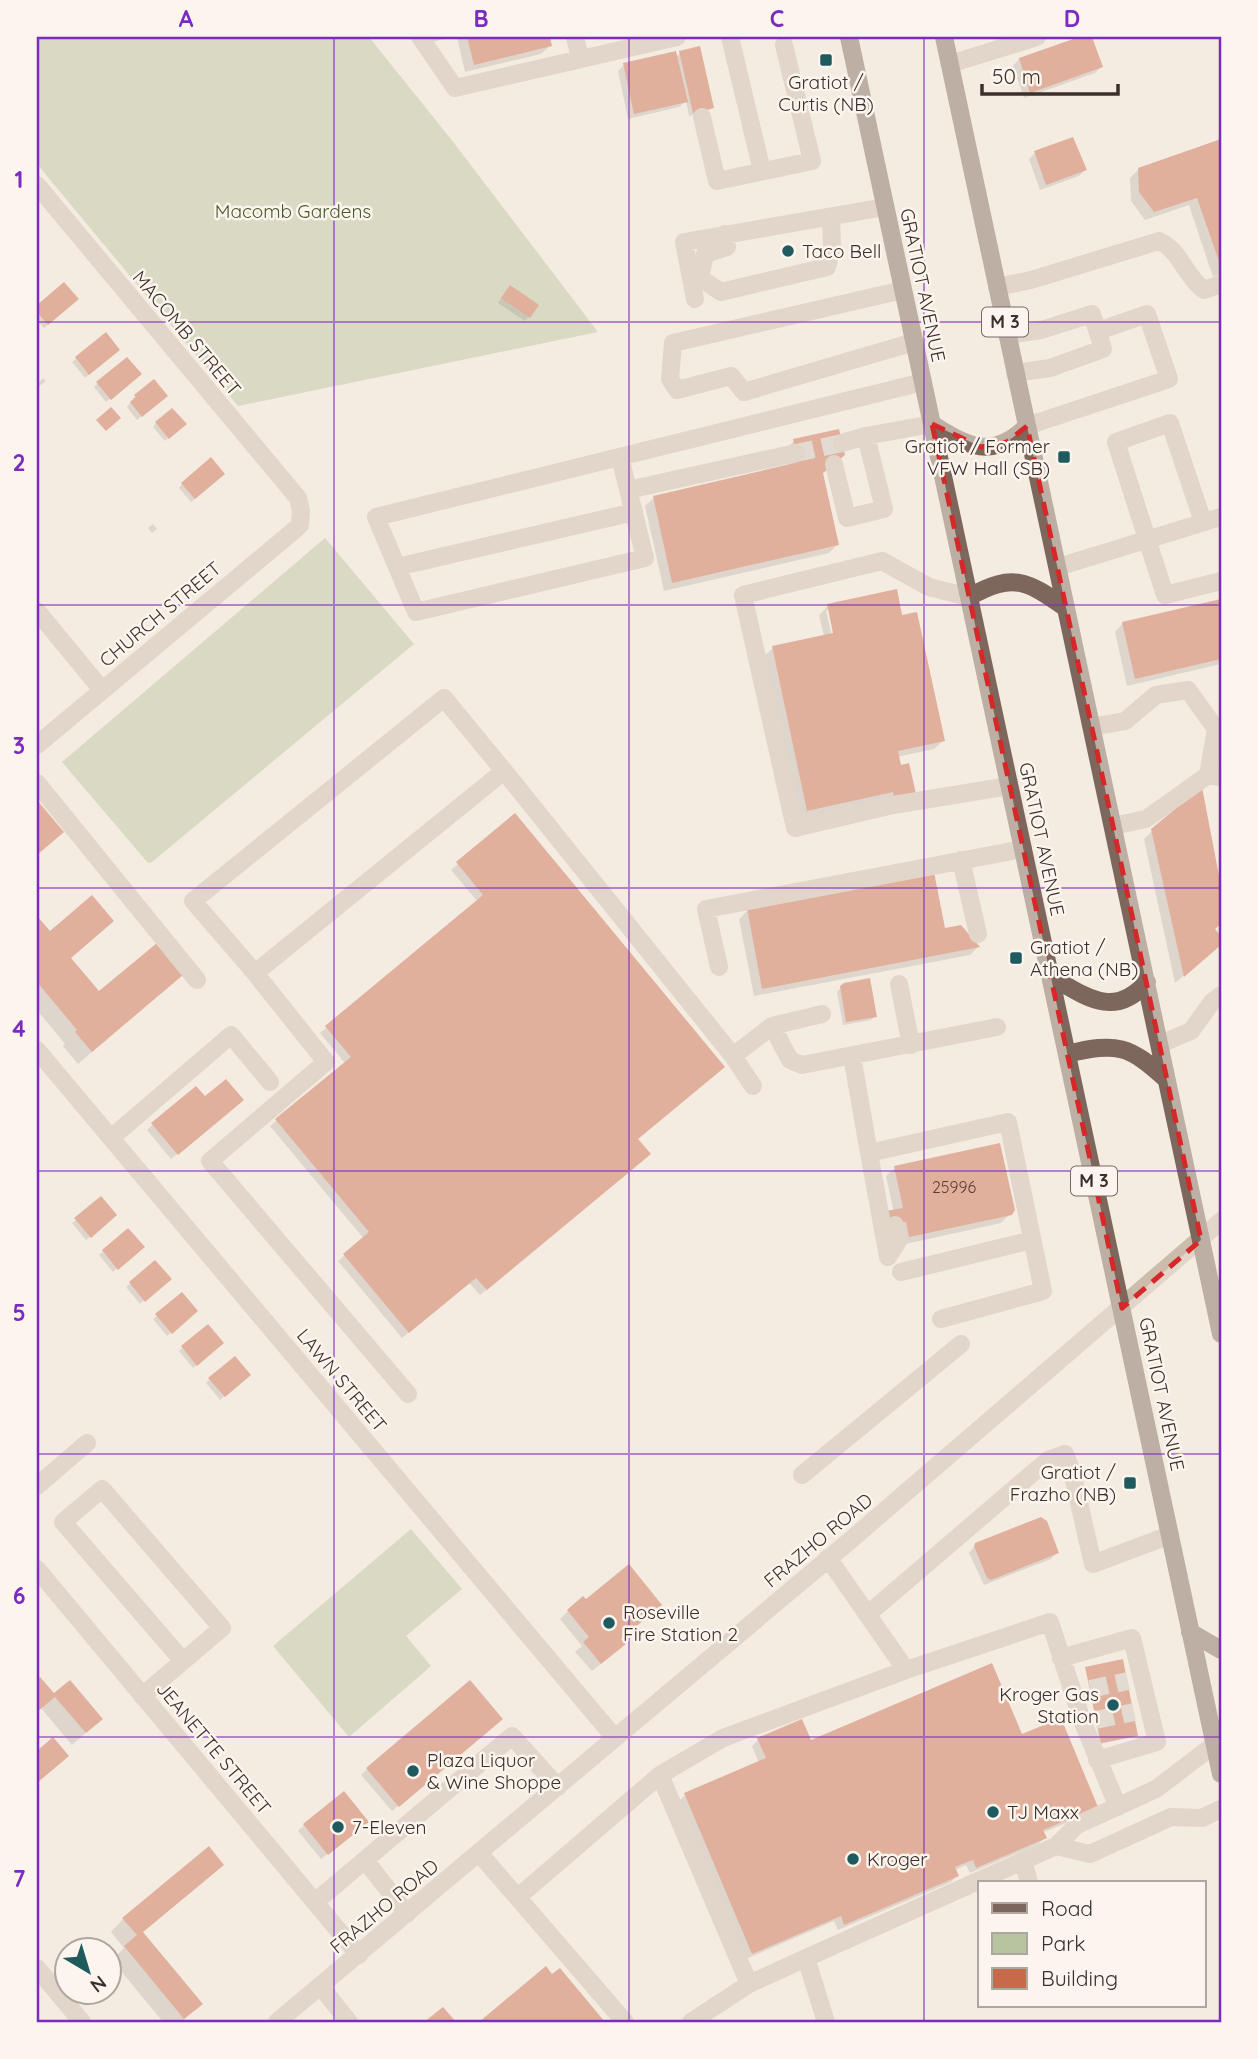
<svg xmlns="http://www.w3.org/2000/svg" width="1258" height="2059" font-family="Quicksand,sans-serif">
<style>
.green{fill:#b8c4a0}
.shadow{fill:#0003;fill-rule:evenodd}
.building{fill:#c8694b}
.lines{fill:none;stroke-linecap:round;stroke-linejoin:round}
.minor-tunnel{stroke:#cfc6bd;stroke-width:18;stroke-dasharray:18 9;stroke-linecap:butt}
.minor{stroke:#cdbbac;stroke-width:18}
.major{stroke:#7d675c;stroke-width:18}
.marked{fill:none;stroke:#d62828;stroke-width:5;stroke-dasharray:14 9;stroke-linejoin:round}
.grid{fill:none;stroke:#7b2cbf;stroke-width:2;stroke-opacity:0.55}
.poi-dot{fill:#1f5a5e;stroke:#fbf5ee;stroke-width:2.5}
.labels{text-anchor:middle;stroke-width:5;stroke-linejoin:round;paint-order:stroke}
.number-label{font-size:16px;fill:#5e3e33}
.shield{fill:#fbf5ee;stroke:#756b66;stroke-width:2}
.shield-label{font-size:18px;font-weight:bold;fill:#3b302b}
.poi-label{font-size:19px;fill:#3b302b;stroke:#fbf5ee;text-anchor:start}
.park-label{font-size:19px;fill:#4a5a2e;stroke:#fbf5ee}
.street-label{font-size:19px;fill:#3b302b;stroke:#fbf5ee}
.neatline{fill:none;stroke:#7b2cbf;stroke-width:2.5}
.grid-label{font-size:23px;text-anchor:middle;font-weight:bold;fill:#7b2cbf}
</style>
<rect width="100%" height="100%" fill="#f4ebe1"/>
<path class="green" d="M37 37H369L454 143 598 332 238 406 37 164Z
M325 538 414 644 152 862 148 863 62 762Z
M411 1529 462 1589 406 1636 431 1666 349 1737 273 1646Z"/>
<path class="shadow" d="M421 37H453L423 44Z
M457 37H548L550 46 541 54 465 72Z
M1084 37H1091L1101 67 1095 73 1024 98 1013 66 1019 59Z
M680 53 712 107 708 111 689 116 686 101 679 107 628 119 618 71 624 65 676 57Z
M1221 141V274L1213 277 1189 205 1145 220 1131 201 1130 178 1139 169Z
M1035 153 1085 170 1079 176 1040 190 1029 159Z
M64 284 73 303 44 328 37 320V307Z
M506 291 537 306 525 321 498 303Z
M105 334 114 353 85 378 72 362Z
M136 377 106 402 94 387 97 384Z
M43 378 46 381 39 386 37 384Z
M153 382 161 400 137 420 127 407 135 396Z
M156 423 181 428 165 441 153 427Z
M794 441 822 474 838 544 829 553 664 591 645 506 654 498 789 466 786 449Z
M219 478 191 502 179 488 182 484Z
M153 524 157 529 152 533 148 528Z
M1221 600V664L1127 686 1115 632 1123 623Z
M828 606 901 617 943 741 934 749 897 757 915 797 799 818 764 656 773 648 824 636 819 615ZM826 610H830L837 641 833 642Z
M514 816 643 1160 480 1295 469 1283 402 1338 338 1261 364 1239 270 1126 345 1063 320 1033 478 902 451 870Z
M1153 830 1219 884 1221 882V922L1213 930 1221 939V944L1175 983 1144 839Z
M748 910 944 930 978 947 970 955 754 996 739 919Z
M37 918 99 994 181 975 78 1064 63 1046 65 1044 37 1010Z
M844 984 875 1016 871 1020 843 1025 837 992Z
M205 1099 235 1106 171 1159 147 1130 153 1124Z
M895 1168 1010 1214 1001 1223 901 1245 886 1176Z
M115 1215 86 1240 72 1223 76 1220Z
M128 1231 139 1251 113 1272 99 1255Z
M155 1262 165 1283 140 1304 126 1287Z
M196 1311 167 1336 153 1319 157 1316Z
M207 1326 218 1347 193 1368 179 1351Z
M210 1379H245L220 1400 206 1383Z
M976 1544 1057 1552 1051 1559 984 1585 969 1553Z
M568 1611 620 1639 615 1652 592 1671 575 1652 582 1646 560 1619Z
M1086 1668 1135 1736 1100 1744Z
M40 1679 54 1696 101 1719 72 1745 41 1708 37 1712V1682Z
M494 1725 392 1811 361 1775 367 1769Z
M1021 1737 1090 1813 1042 1833 1045 1838 1038 1844 970 1873 966 1865 955 1870 957 1876 951 1882 838 1930 834 1921 746 1959 679 1801 685 1795 759 1763 752 1746 758 1740 810 1742Z
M304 1825 361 1828 321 1859 298 1831Z
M222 1865 142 1933 200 2004 181 2022H163L112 1960 124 1948 111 1932 123 1919Z
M546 1968 552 1976 559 1970 603 2022H482Z"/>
<path class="building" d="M467 37H550L552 46 474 65Z
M1079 37H1092L1103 67 1030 93 1019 58Z
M700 46 714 108 693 113 679 51Z
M676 51 688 102 634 114 623 63Z
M1073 137 1087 170 1046 185 1034 151Z
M1221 139V267L1197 198 1154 212 1139 192 1138 168Z
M64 282 79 299 48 325 37 312V305Z
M510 285 539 305 530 318 501 298Z
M106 332 120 350 89 375 75 357Z
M127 357 142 374 111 400 96 382Z
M154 379 168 396 142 417 130 402 136 397 134 395Z
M111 407 121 418 106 431 96 420Z
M172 408 187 424 169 439 155 422Z
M839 429 845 455 823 473 839 545 672 583 653 496 799 462 793 439Z
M211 457 225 474 195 499 181 483Z
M897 589 902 615 917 612 945 741 898 751 901 765 909 763 917 798 895 803 893 792 807 811 772 646 833 633 827 604Z
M1221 599V659L1135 679 1122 622Z
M1202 787 1220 881 1221 880V924L1215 929 1221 936V945L1184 977 1151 829Z
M37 800 64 832 37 855Z
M515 813 725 1067 638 1139 651 1154 487 1290 476 1278 409 1333 343 1254 369 1232 275 1119 351 1057 325 1026 483 895 456 862Z
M934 872 945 928 961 925 980 947 762 989 747 908Z
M92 895 114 921 71 958 99 991 157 943 183 975 92 1052 75 1032 77 1030 37 982V916L50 931Z
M870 978 877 1017 846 1022 840 986 844 983Z
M226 1079 244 1100 178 1155 151 1123 196 1086 205 1096Z
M1000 1143 1015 1210 1012 1215 909 1237 906 1222 889 1226 886 1211 903 1208 894 1166Z
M101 1196 117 1215 91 1238 74 1218Z
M128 1228 145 1247 118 1270 102 1250Z
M155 1260 172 1279 145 1302 129 1282Z
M182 1292 198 1311 172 1334 155 1314Z
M208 1324 224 1343 197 1366 181 1346Z
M235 1356 251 1375 225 1397 208 1378Z
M1041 1517 1047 1521 1059 1553 991 1580 987 1578 974 1546 975 1543Z
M629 1564 662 1605 621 1639 626 1644 601 1664 583 1642 589 1637 567 1610 583 1596 586 1599Z
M1123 1659 1138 1736 1101 1743 1085 1667Z
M992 1663 1022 1734 1061 1718 1098 1807 1043 1830 1047 1838 976 1868 973 1860 955 1867 959 1876 844 1925 841 1916 752 1954 684 1793 766 1758 757 1738 802 1719 811 1740Z
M40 1677 54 1693 70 1680 103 1719 86 1733 55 1697 37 1712V1680Z
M470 1680 503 1719 399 1807 366 1768Z
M53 1737 69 1756 37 1783V1751Z
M344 1791 369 1822 328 1855 303 1824Z
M209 1846 224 1865 143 1932 203 2004 184 2019 124 1946 137 1935 122 1918Z
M546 1966 552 1974 560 1968 605 2022H479Z
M443 2007 456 2022H424Z"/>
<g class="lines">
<path class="minor-tunnel" d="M796 453 842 443
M1090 1689 1128 1681
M1096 1720 1134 1712"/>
<path class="minor" d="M420 37 455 88 677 37
M575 37 580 58
M730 37 762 171
M950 64 1037 37
M702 117 717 181 812 161 784 45
M37 185 298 498 301 511 300 525 291 533 37 745
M725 234 727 247 705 254 700 278 721 292 827 267 832 248 831 217
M997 287 1031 280 1159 241C1180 250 1185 276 1204 290L1221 284
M903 290 673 343 670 379 677 390 731 376 744 392 914 342
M695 299 684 242 885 207
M1007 335 1041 330 1092 314 1103 349 1050 368 1015 373
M1027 426 1169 379 1147 314 1098 331
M842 443 866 436
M620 457 645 558 416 612 376 517 923 382
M834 464 847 518 884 509 866 436 932 424
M628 490 796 453
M1203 522 1170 423 1116 442 1165 595 1221 581
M397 567 634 512
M1058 567 1221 517
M969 597 929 587 882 561 743 595 795 828 893 805 1009 786
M37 611 102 690
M1092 727 1125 721 1156 695 1188 690 1216 729 1208 775
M37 783 197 980
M1113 826 1146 819 1208 775 1221 777
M961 860 978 934
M719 967 706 909 1023 849
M255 973 193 901 444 698 504 771
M899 984 911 1045
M772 1026 822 1014
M1160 1044 1191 1031 1212 1002 1221 995
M37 1050 615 1738
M733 1056 772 1026 790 1060 802 1065 997 1027
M852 1056 869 1153 1008 1122 1043 1291 941 1319
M111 1138 231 1035 270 1082
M869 1153 888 1257
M888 1257 898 1241 895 1225
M901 1272 1032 1240
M408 1394 210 1161 326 1062 255 973 504 771 733 1056 753 1086
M802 1475 961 1344
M37 1486 87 1443
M37 1569 359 1955
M868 1614 1048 1460 1065 1454 1072 1472 1093 1564 1170 1535
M1061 1658 1132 1638 1157 1742 1097 1760
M906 1670 1050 1622 1083 1723 1118 1807
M142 1696 222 1628 102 1489 63 1522 183 1661
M1215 1744 1156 1789 1077 1825 1056 1846 1090 1854 1171 1817 1202 1818 1221 1809
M660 1775 749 1984
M479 1853 625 2022
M365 1860 407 1914
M1023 1861 1029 1882
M518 1897 660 1775 723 1738 906 1670 828 1558
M315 1902 512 1736 558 1787
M37 1968 82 2022
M321 1987 349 2022
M277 2022 846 1544 1221 1221
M691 2022 749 1984 806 1958
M826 2022 806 1958 1056 1846"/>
<path class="major" d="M849 37 1221 1774
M944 37 1221 1334
M932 424C968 447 993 460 1027 426
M969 597C1014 572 1027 581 1066 608
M1050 976C1085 996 1114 1020 1147 982
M1067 1054C1117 1042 1129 1045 1167 1080
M1190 1632 1221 1650"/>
</g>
<path d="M0 0H1258V2059H0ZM932 424 981 447 1007 442 1027 426 1113 826 1201 1240 1122 1308Z" fill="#f4ebe1" fill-opacity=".55" fill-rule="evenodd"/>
<path class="marked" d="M932 424 981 447 1007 442 1027 426 1113 826 1201 1240 1122 1308Z"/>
<path class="grid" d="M334 37V2022M629 37V2022M924 37V2022M37 322H1221M37 605H1221M37 888H1221M37 1171H1221M37 1454H1221M37 1737H1221"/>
<g class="poi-dot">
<rect x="819" y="53" width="14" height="14" rx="3.5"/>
<circle cx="788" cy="251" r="7"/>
<rect x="1057" y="450" width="14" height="14" rx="3.5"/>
<rect x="1009" y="951" width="14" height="14" rx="3.5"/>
<rect x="1123" y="1476" width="14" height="14" rx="3.5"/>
<circle cx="609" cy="1623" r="7"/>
<circle cx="1113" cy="1705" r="7"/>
<circle cx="413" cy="1771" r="7"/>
<circle cx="993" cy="1812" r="7"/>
<circle cx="338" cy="1827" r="7"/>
<circle cx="853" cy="1859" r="7"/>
</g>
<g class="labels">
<g class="number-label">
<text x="954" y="1193">25996</text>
</g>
<g class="shield">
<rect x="982" y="307.5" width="46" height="29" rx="5"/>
<rect x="1071" y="1166.5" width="46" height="29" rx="5"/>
</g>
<g class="shield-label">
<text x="1005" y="328">M 3</text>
<text x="1094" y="1187">M 3</text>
</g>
<g class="poi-label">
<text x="826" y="89" text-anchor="middle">Gratiot /<tspan x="826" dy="22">Curtis (NB)</tspan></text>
<text x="802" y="258">Taco Bell</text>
<text x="1050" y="453" text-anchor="end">Gratiot / Former<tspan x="1050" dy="22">VFW Hall (SB)</tspan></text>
<text x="1030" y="954">Gratiot /<tspan x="1030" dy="22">Athena (NB)</tspan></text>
<text x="1116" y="1479" text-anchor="end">Gratiot /<tspan x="1116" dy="22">Frazho (NB)</tspan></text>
<text x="623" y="1619">Roseville<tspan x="623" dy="22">Fire Station 2</tspan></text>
<text x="1099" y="1701" text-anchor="end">Kroger Gas<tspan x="1099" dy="22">Station</tspan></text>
<text x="427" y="1767">Plaza Liquor<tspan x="427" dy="22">&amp; Wine Shoppe</tspan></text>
<text x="1007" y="1819">TJ Maxx</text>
<text x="352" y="1834">7-Eleven</text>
<text x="867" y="1866">Kroger</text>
</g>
<g class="park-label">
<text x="293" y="218">Macomb Gardens</text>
</g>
<g class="street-label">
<text transform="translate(923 285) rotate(78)" y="7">GRATIOT AVENUE</text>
<text transform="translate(187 333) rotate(50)" y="7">MACOMB STREET</text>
<text transform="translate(160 614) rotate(-40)" y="7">CHURCH STREET</text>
<text transform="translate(1042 839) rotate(78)" y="7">GRATIOT AVENUE</text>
<text transform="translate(342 1380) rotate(50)" y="7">LAWN STREET</text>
<text transform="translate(1162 1394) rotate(78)" y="7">GRATIOT AVENUE</text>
<text transform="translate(818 1540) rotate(-40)" y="7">FRAZHO ROAD</text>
<text transform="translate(214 1748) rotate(50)" y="7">JEANETTE STREET</text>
<text transform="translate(384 1906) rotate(-40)" y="7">FRAZHO ROAD</text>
</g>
</g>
<rect width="1258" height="2059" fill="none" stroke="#fbf5ee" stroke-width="77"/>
<rect x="978" y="1881" width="228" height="126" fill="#fbf5ee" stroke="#aea6a0" stroke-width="2"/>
<rect x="992" y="1903" width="35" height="10" fill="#7d675c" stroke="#aea6a0" stroke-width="2"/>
<text x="1041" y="1916" font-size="21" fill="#3b302b">Road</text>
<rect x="992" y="1933" width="35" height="21" fill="#b8c4a0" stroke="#aea6a0" stroke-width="2"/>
<text x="1041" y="1951" font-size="21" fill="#3b302b">Park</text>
<rect x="992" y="1968" width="35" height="21" fill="#c8694b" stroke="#aea6a0" stroke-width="2"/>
<text x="1041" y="1986" font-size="21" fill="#3b302b">Building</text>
<g transform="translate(88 1971) rotate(142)"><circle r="33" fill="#fbf5ee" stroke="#aea6a0" stroke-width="2"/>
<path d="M0-5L12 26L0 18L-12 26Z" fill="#1f5a5e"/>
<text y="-10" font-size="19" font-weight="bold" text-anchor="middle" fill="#3b302b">N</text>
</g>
<path d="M982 84v10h136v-10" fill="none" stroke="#3b302b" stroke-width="3.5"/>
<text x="992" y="84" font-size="21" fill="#3b302b" stroke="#fbf5ee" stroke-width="5" paint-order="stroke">50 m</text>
<rect x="38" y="38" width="1182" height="1983" class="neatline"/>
<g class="grid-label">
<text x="186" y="27">A</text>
<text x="481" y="27">B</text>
<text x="777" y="27">C</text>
<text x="1072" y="27">D</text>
<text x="19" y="188">1</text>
<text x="19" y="471">2</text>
<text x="19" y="754">3</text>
<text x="19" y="1037">4</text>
<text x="19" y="1321">5</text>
<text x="19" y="1604">6</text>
<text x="19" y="1887">7</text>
</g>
</svg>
